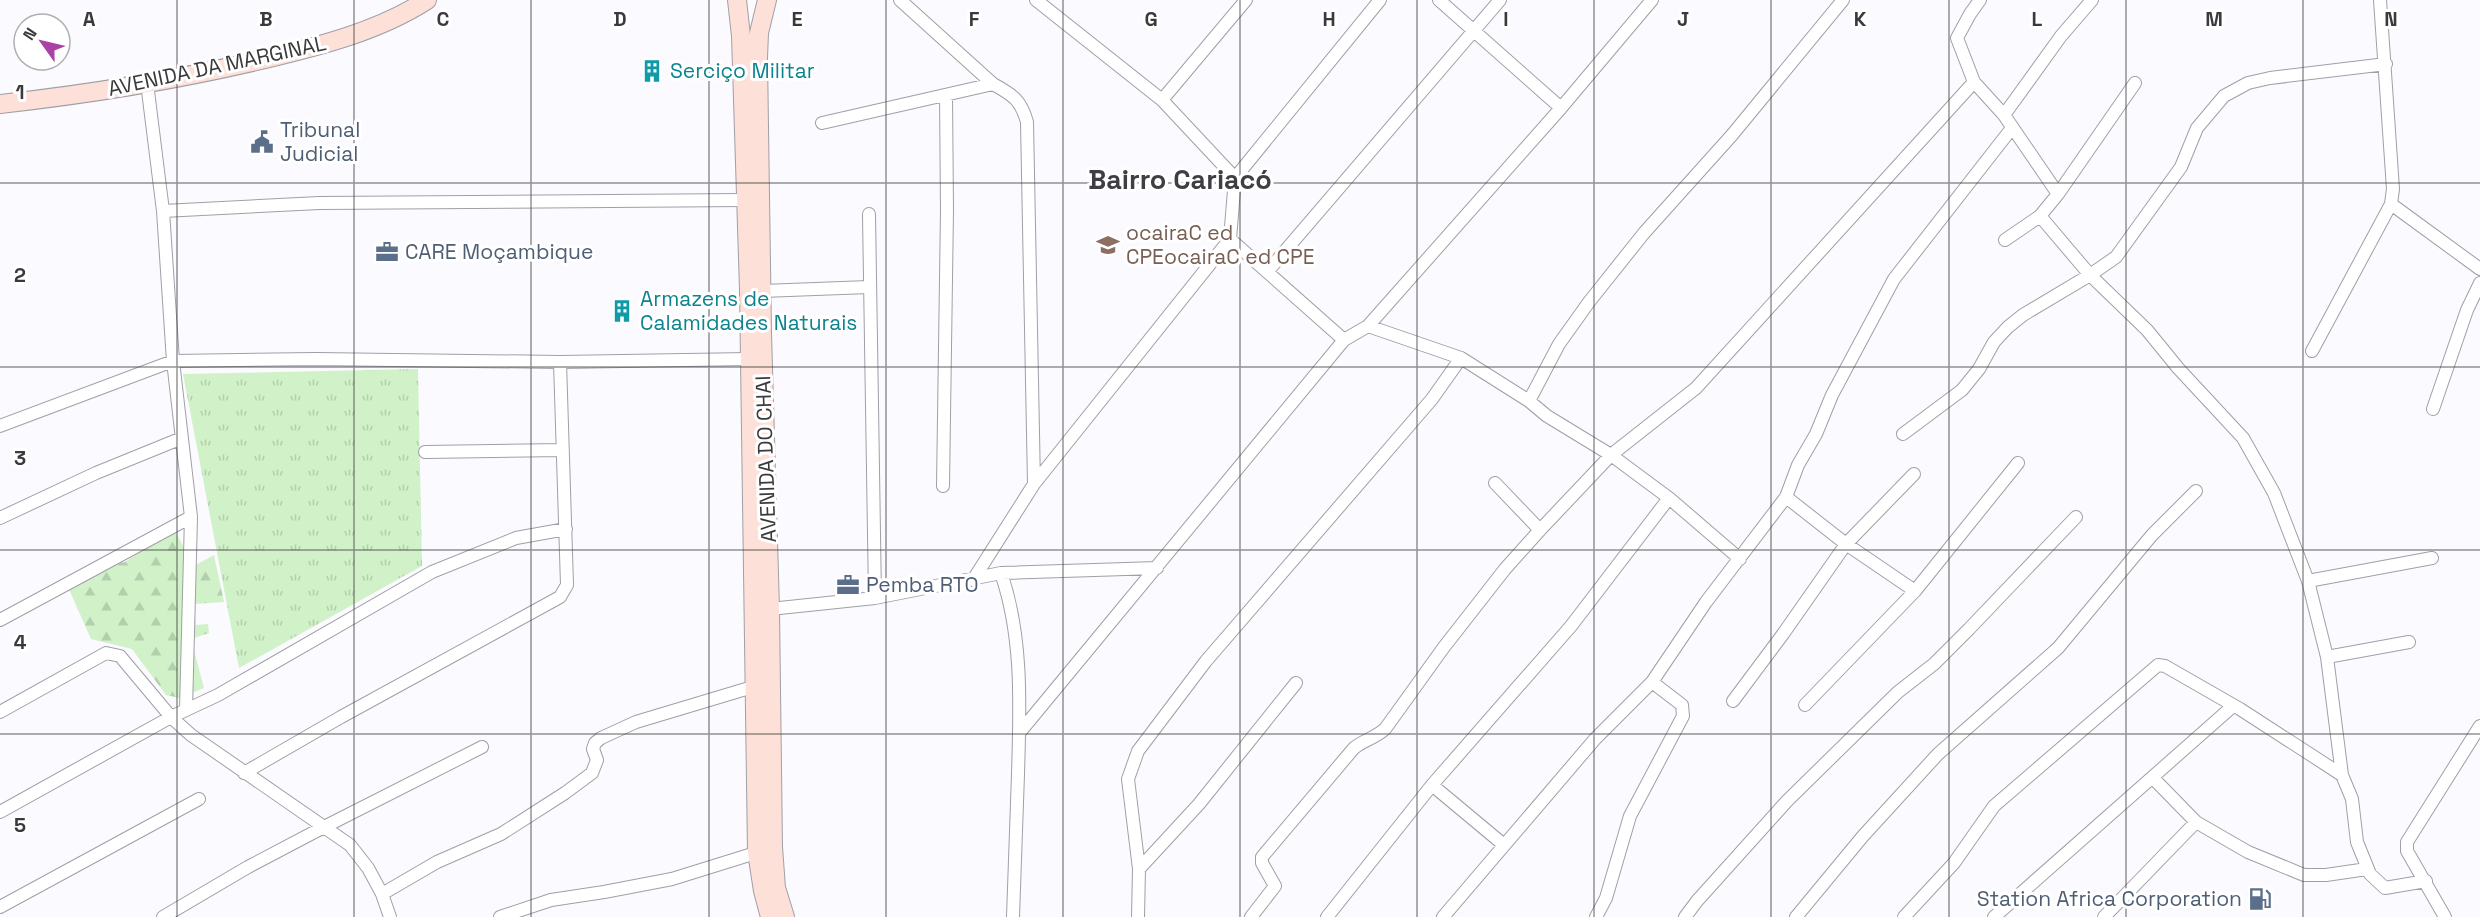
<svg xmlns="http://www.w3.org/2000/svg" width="2480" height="917" font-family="'Space Grotesk',sans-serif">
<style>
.forest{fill:url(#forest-firs)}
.park{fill:url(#park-tufts)}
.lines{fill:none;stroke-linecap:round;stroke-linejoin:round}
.street-casing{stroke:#a09fa7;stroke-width:14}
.secondary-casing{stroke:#a09fa7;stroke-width:20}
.street{stroke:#fff;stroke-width:12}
.secondary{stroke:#fde0d7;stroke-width:18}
.grid{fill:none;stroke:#3a3a3d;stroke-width:1.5;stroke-opacity:0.55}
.labels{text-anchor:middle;stroke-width:6;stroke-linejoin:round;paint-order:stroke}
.street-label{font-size:21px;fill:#3a3a3d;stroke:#fff}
.culture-label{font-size:21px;fill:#0d838f;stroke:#fff;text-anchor:start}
.service-label{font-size:21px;fill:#4e5e75;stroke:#fff;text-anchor:start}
.education-label{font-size:21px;fill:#785e54;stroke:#fff;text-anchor:start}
.district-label{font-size:27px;font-weight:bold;fill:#3f3e45;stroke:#fff}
.grid-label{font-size:20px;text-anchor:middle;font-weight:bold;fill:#3a3a3d;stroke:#fff;stroke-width:6;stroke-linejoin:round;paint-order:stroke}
</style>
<defs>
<pattern id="forest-firs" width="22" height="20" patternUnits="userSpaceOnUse" patternTransform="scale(1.5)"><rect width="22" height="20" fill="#d1f1c9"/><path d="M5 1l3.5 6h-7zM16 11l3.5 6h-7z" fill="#b4cfae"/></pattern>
<pattern id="park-tufts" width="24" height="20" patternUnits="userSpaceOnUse" patternTransform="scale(1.5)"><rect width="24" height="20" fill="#d1f1c9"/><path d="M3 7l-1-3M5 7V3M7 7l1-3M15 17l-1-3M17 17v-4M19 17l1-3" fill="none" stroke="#b4cfae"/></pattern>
</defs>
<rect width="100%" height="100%" fill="#fafaff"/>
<path class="forest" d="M176 533 194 566 214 555 224 602 194 604 196 625 208 624 209 633 191 639 204 688 180 698 166 695 132 649 91 639 68 587 96 568 125 562 161 537Z"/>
<path class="park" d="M418 369 422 566 239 668 183 374Z"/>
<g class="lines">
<g class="street-casing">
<path id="street" d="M900 0 993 84C1013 95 1021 100 1027 122L1034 484
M1036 0 1162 100 1235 178
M1439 0 1561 108
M1980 0 1970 14 1957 38 1974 82 2004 115 2058 194
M147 83 163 211 173 361 191 517 186 709
M1162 100 1246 0
M2004 115 2061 36 2092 0
M822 123 993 84
M2391 204 2480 269
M163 211 319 203 746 200
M869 214 875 598
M2040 216 2090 275 2147 330 2178 368 2243 438 2274 493 2308 581
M1230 239 1344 340
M2005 240 2040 216 2058 194 2135 83
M1267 272 1500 0
M762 291 869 287
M1368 326 1461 358 1529 401 1547 416 1611 455 1669 498 1740 559
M2312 351 2391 204 2393 189 2380 0
M1529 401 1559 344 1589 302 1644 233 1732 135 1843 0
M2433 409 2467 310 2480 283
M0 426 173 361 316 359 560 362 749 359
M1903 434 1962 390 1979 369 1994 342 2008 327 2023 315 2090 275 2116 257 2181 167 2197 128 2224 96 2248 83 2270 78 2386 64
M425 452 563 450
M1495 483 1540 530
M943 486 947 210 946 95
M1786 497 1846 544 1915 591
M0 518 96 473 182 438
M1001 573C1023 637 1020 706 1018 774 1016 822 1015 869 1013 917
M973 580 1034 484 1230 239 1235 178 1380 0
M770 609 875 598 1001 573 1157 568
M0 620 191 517
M2327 657 2409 642
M1733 701 1783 634 1846 544 1914 474
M1805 705 1915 591 2018 463
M0 712 106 653 120 656 171 717 191 735 350 845 368 868 382 894
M1020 732 1344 340 1368 326 1561 108 1652 0
M244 773 341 717 560 597 567 585 560 362
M2153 778 2196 822 2248 852 2304 875H2326L2367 869
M1432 785 1504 845
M0 812 171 717 218 695 432 572 516 538 566 529
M1139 869 1199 804 1296 683
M2426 881 2385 888 2370 874 2357 842 2352 799 2342 775 2327 657 2308 581 2432 558
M0 907 199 799
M163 917 248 867 324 827 482 747
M390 917 382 894 437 862 501 834 565 793 592 773 597 760 593 749 595 743 601 738 636 722 756 686
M500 917 551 900 604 892 672 879 762 851
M1138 917 1139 869 1128 779 1138 751 1206 661 1432 399 1461 358
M1251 917 1275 886 1262 863V857L1354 748C1364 740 1375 738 1385 729L1444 647 1505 569 1540 530 1611 455 1696 388 1974 82
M1327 917 1432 785 1571 626 1669 498
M1443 917 1595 739 1652 682 1706 602 1786 497 1798 465 1816 434 1832 395 1894 279 2012 128
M1596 917 1606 898 1630 816 1683 716 1682 705 1652 682
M1685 917 1697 901 1787 801 1898 692 1934 664 1969 629 2076 517
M1796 917 1863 836 1938 754 2058 648 2152 535 2196 491
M1904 917 1954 863 1994 806 2158 665 2165 666 2240 709 2342 775
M1994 917 2233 706
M2104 917 2196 822
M2445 917 2407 851V842L2480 726"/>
</g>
<g class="secondary-casing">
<path id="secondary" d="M737 0 741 36 749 290 757 852 763 891 770 917
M767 0 759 33 758 58 762 333 770 609 773 847 776 888 785 917
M0 104C90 94 177 80 265 59 320 46 379 31 427 0"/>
</g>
<use href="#street" class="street"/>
<use href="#secondary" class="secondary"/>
</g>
<path class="grid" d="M177 0V917M354 0V917M531 0V917M709 0V917M886 0V917M1063 0V917M1240 0V917M1417 0V917M1594 0V917M1771 0V917M1949 0V917M2126 0V917M2303 0V917M0 183H2480M0 367H2480M0 550H2480M0 734H2480"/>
<defs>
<g id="building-bare" transform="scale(1.8)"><path d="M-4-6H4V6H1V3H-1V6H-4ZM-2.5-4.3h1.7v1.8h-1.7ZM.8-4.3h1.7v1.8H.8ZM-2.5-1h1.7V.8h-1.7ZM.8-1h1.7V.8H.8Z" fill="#0f9aa8" stroke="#fff" stroke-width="2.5" paint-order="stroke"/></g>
<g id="civic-bare" transform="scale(1.8)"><path d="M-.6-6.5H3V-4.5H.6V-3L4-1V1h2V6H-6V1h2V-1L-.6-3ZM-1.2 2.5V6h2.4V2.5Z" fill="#5c6f8a" stroke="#fff" stroke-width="2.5" paint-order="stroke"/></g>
<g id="school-bare" transform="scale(1.8)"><path d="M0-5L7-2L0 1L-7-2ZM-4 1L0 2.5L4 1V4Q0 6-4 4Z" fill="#8d6e63" stroke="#fff" stroke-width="2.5" paint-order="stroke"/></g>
<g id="office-bare" transform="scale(1.8)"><path d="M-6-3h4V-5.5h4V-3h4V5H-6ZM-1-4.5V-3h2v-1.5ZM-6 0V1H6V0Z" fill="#5c6f8a" stroke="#fff" stroke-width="2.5" paint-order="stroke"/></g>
<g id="fuel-bare" transform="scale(1.8)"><path d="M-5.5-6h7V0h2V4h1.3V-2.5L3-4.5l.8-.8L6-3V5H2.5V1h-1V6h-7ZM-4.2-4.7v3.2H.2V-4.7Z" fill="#5c6f8a" stroke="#fff" stroke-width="2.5" paint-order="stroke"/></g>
</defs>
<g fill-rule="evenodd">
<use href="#building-bare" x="652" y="71"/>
<use href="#civic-bare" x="262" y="142"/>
<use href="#school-bare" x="1108" y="245"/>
<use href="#office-bare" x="387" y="252"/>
<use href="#building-bare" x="622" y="311"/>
<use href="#office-bare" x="848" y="585"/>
<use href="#fuel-bare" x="2260" y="899"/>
</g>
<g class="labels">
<g class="street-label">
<text transform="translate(217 66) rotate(-12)" y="7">AVENIDA DA MARGINAL</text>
<text transform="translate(766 459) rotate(-92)" y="7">AVENIDA DO CHAI</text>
</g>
<g class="culture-label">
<text x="670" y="78">Serciço Militar</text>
<text x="640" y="306">Armazens de<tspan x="640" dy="24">Calamidades Naturais</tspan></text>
</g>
<g class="service-label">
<text x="280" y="137">Tribunal<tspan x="280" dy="24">Judicial</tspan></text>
<text x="405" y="259">CARE Moçambique</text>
<text x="866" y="592">Pemba RTO</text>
<text x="2242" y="906" text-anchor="end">Station Africa Corporation</text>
</g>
<g class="education-label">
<text x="1126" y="240">ocairaC ed<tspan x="1126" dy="24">CPEocairaC ed CPE</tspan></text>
</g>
<g class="district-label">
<text x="1180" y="189">Bairro Cariacó</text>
</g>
</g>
<g class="grid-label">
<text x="89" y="26">A</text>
<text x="266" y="26">B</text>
<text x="443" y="26">C</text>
<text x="620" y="26">D</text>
<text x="797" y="26">E</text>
<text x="974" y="26">F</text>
<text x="1151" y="26">G</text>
<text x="1329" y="26">H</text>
<text x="1506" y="26">I</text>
<text x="1683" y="26">J</text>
<text x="1860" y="26">K</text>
<text x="2037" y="26">L</text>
<text x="2214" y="26">M</text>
<text x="2391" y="26">N</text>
<text x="20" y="99">1</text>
<text x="20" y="282">2</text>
<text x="20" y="465">3</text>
<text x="20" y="649">4</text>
<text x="20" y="832">5</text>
</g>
<g transform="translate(42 42) rotate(304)"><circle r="28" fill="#ffffff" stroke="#b0b0b1" stroke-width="1.5"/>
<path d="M0-4.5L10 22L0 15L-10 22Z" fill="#a842a7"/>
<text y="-9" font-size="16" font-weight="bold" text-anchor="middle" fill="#3a3a3d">N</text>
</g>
</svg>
